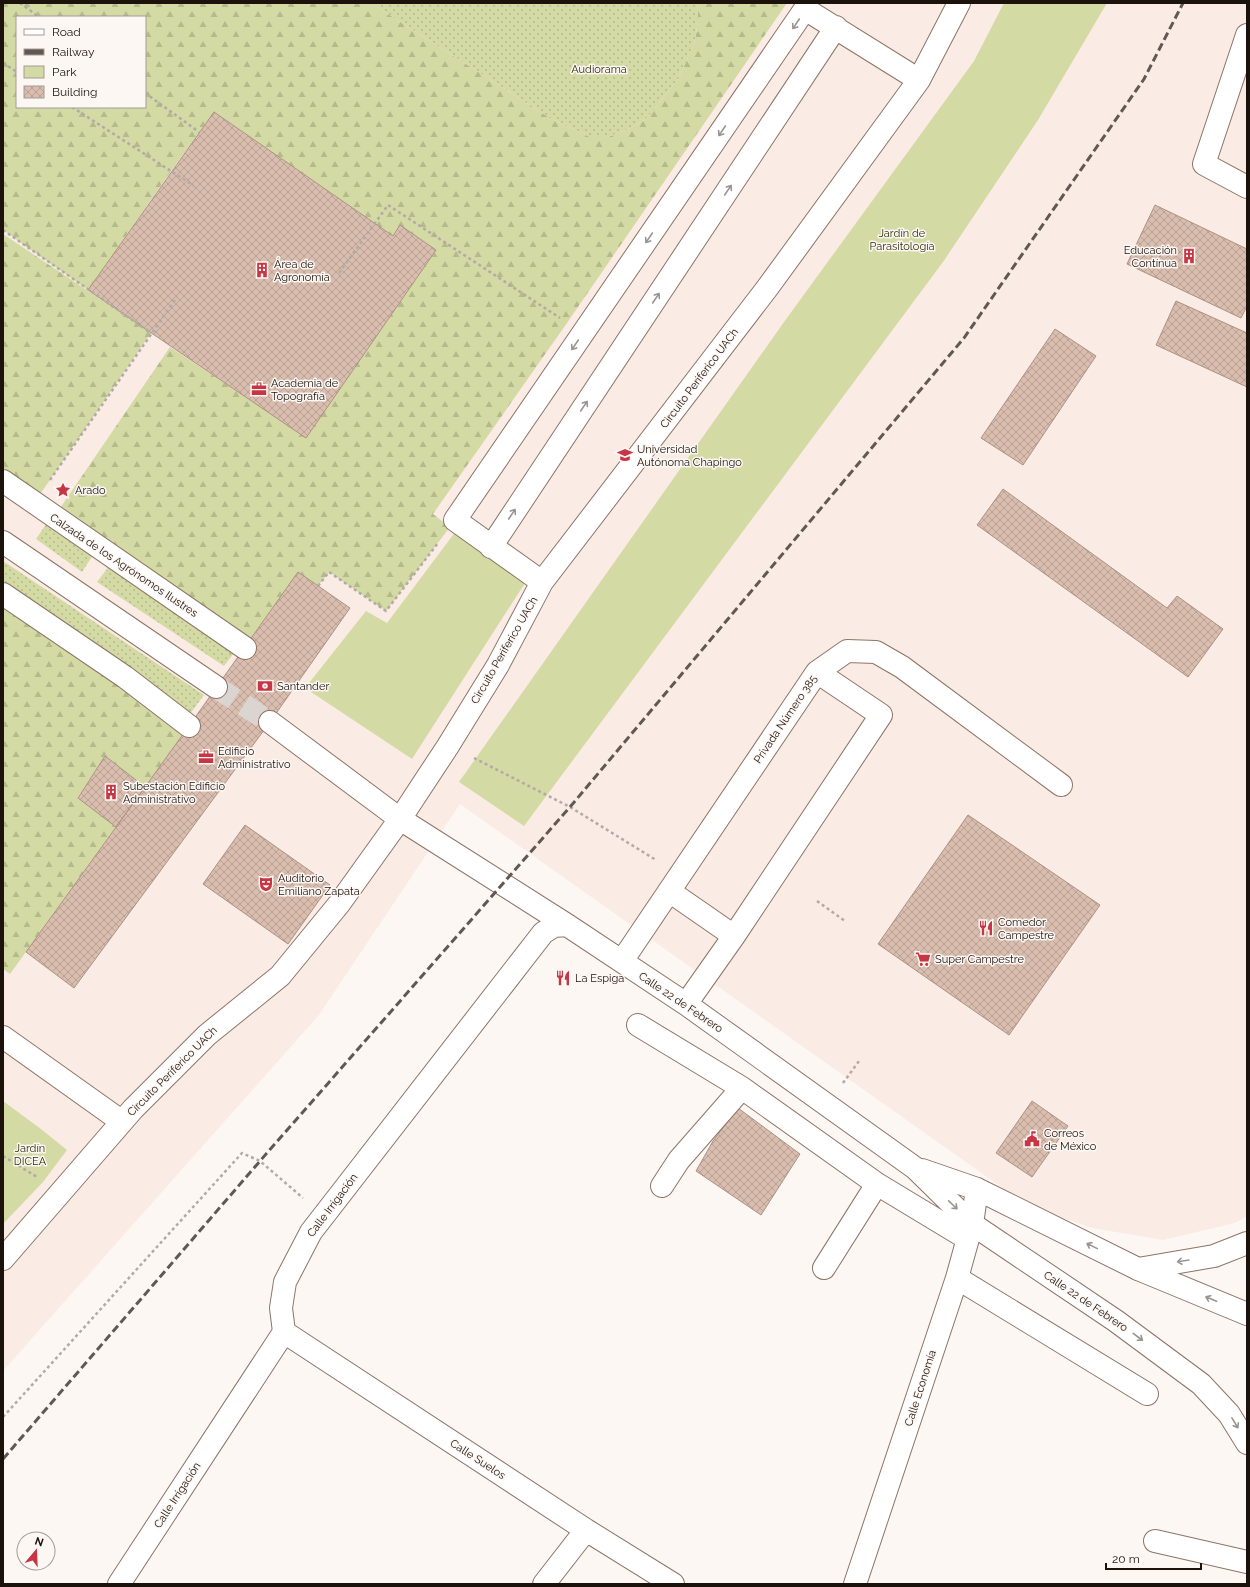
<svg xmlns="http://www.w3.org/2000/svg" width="1250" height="1587" font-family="Raleway,sans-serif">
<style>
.built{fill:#faece4;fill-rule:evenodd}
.green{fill:#d4daa4}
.forest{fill:url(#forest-firs);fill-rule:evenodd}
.garden{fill:url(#garden-dots)}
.building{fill:url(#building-cross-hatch);stroke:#ac9183}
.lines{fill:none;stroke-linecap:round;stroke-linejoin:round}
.minor-tunnel{stroke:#dbd5d1;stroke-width:22;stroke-dasharray:22 11;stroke-linecap:butt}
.minor-casing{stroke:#8d7466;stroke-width:24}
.major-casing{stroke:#8d7466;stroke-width:24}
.path{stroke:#b1aaa6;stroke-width:2.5;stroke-dasharray:3 3;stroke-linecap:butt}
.minor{stroke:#fff;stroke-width:22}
.major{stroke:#fff;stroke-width:22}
.rail{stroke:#605853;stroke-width:3;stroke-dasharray:8 4;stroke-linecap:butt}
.oneway{stroke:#989492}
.labels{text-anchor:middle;stroke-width:3;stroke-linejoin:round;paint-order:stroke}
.park-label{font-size:11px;fill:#2c2e08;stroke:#fdf7f4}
.poi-label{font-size:11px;fill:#1b120c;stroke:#fdf7f4;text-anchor:start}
.street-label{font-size:11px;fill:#1b120c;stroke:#fdf7f4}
</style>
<defs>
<pattern id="forest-firs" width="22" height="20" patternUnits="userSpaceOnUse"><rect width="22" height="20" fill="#d4daa4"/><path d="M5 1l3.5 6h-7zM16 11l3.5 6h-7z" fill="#b5ba8c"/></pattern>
<pattern id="garden-dots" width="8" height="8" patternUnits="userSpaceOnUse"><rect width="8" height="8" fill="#d4daa4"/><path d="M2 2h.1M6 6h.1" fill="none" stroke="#b5ba8c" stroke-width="1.8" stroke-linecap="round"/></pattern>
<pattern id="building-cross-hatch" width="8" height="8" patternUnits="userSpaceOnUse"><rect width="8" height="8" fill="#d9bdae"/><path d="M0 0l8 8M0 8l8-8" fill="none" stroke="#baa194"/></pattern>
</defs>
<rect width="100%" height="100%" fill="#fdf7f4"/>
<path class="built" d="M3 3H1247V1216L1235 1223 1163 1240 1092 1228 1028 1206 460 804 319 1015 3 1371ZM17 17H145V107H17Z"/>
<path class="green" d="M1004 3H1107L1038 120 943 262 524 826 459 782 784 322 974 61Z
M456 531 525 583 412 759 305 688 366 611 387 623Z
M3 1101 41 1129 67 1150 43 1182 3 1224Z"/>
<path class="forest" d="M3 3H371L550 118 590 137H608L633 127 648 117 678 79 694 44 698 22 697 3H787L567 323 433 514 450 527 386 611 329 572 318 586 298 572 245 648 54 517 170 347 306 437 436 250 400 225 393 236 214 112 171 171 88 290 3 230ZM17 17H145V107H17Z
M3 234 151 333 34 503 3 481Z
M3 594 189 726 145 787 105 756 78 797 116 827 10 974 3 969Z"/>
<path class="garden" d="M371 3H697L698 22 694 44 678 79 648 117 633 127 608 137H590L550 118Z
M47 523 93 555 82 572 36 539Z
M3 561 204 695 190 714 3 584Z
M110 565 237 649 224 666 97 582Z"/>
<path class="building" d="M214 112 393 236 400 225 436 250 306 438 88 290Z
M1155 205 1247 249V306L1241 318 1127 264Z
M1176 301 1247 333V387L1156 345Z
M1055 329 1096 356 1023 465 981 438Z
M1003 489 1167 608 1177 596 1223 629 1188 677 977 525Z
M298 572 350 608 270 722 74 988 26 952 189 726Z
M105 756 145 787 116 827 78 798Z
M968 815 1100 905 1009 1035 878 944Z
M245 825 330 885 288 944 203 884Z
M1032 1101 1068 1126 1032 1177 996 1153Z
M738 1108 800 1154 761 1215 696 1171 713 1141Z"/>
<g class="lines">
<path class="minor-tunnel" d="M216 687 270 722"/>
<g class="minor-casing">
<path id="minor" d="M1247 35 1204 164 1247 187
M3 481 245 648
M3 542 216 687
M491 547 836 27
M542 582 455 520 805 9 919 80
M3 594 125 677 189 726
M817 672 847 651 876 652 902 667 1061 785
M270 722 400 819 567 925 686 1004 915 1168 972 1224 1116 1321 1201 1384 1229 1414 1247 1443
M669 891 734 936
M622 961 817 672 881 715 734 936 686 1004
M638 1025 742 1088 877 1184 968 1239
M3 1037 121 1121
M922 1170 977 1189 1138 1269 1247 1314
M662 1186 679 1160 742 1088
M3 1259 133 1109 207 1035 280 976 339 904 400 819 448 746 498 665 542 582 768 287 919 80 959 3
M824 1268 877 1184
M957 1278 1147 1394
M284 1332 586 1530 673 1584
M1155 1541 1247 1562
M119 1584 284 1332 281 1308 285 1282 311 1232 543 933 554 926 567 925
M544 1584 586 1530
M855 1584 957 1278 972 1224 977 1189"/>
</g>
<g class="major-casing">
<path id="major" d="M1138 1269 1214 1256 1247 1243"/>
</g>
<path class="path" d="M20 3 39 17
M3 63 17 72
M145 93 199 132
M72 107 194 186
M3 230 151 333
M339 273 388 205 560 318
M50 480 177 297
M318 586 329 572 386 611 438 543
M474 758 570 807 656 860
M817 901 845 921
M843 1083 859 1061
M3 1156 37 1177
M3 1417 242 1153 260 1161 303 1198"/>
<use href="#minor" class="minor"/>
<use href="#major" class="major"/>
<path class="rail" d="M3 1459 260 1161 570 807 964 338 1144 79 1183 3"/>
</g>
<defs><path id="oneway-shaft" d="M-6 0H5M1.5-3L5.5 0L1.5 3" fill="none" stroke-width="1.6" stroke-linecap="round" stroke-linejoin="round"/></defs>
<g class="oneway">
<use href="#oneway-shaft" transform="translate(796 24) rotate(124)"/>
<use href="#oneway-shaft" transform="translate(722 131) rotate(124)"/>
<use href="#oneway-shaft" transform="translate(728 190) rotate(-56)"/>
<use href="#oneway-shaft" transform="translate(649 238) rotate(124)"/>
<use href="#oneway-shaft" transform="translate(656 298) rotate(-56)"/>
<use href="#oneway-shaft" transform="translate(575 345) rotate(124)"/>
<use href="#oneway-shaft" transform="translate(584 406) rotate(-56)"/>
<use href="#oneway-shaft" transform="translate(512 514) rotate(-56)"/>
<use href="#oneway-shaft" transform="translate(953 1205) rotate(44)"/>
<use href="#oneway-shaft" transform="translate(1092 1246) rotate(-154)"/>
<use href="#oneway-shaft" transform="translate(1183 1261) rotate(171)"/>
<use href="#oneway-shaft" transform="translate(1211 1299) rotate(-157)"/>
<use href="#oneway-shaft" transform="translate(1138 1337) rotate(37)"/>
<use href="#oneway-shaft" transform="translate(1235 1423) rotate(59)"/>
</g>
<defs>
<g id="building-bare" transform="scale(1.2)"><path d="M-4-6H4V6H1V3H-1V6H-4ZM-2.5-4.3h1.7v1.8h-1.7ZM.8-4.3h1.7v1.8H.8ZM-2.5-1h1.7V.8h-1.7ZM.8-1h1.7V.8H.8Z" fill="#c63645" stroke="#fdf7f4" stroke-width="2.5" paint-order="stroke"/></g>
<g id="office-bare" transform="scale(1.2)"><path d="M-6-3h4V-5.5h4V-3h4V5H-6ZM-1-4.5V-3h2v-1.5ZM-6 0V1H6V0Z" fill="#c63645" stroke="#fdf7f4" stroke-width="2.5" paint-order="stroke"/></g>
<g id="university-bare" transform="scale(1.2)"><path d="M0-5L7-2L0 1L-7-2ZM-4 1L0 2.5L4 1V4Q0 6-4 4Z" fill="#c63645" stroke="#fdf7f4" stroke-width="2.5" paint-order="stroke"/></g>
<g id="sight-bare" transform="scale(1.2)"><path d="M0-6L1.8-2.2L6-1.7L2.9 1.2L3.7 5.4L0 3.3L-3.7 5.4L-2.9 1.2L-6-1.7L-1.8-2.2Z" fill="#c63645" stroke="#fdf7f4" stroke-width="2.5" paint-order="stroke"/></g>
<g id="bank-bare" transform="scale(1.2)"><path d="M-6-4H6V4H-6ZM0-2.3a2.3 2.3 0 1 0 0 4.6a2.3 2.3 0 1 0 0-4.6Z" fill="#c63645" stroke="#fdf7f4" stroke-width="2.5" paint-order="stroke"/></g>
<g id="theatre-bare" transform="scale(1.2)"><path d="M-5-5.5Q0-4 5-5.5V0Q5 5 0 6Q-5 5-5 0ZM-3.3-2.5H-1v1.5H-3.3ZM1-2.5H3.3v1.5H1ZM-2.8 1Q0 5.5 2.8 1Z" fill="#c63645" stroke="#fdf7f4" stroke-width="2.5" paint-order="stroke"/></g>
<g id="restaurant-bare" transform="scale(1.2)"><path d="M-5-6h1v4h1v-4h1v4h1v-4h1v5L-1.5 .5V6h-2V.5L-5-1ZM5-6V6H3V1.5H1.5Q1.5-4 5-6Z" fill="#c63645" stroke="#fdf7f4" stroke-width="2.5" paint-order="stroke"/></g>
<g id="supermarket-bare" transform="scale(1.2)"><path d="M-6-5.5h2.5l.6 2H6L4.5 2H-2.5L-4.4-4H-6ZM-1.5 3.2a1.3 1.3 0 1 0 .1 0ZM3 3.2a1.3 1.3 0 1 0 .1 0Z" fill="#c63645" stroke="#fdf7f4" stroke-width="2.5" paint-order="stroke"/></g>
<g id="civic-bare" transform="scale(1.2)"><path d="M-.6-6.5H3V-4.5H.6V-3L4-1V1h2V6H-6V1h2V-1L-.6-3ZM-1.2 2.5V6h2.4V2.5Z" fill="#c63645" stroke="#fdf7f4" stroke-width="2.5" paint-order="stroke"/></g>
</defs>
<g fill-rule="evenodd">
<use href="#building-bare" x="1189" y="256"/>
<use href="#building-bare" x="262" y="270"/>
<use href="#office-bare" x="259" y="389"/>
<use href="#university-bare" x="625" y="455"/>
<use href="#sight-bare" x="63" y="490"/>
<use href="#bank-bare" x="265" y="686"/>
<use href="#office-bare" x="206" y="757"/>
<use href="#building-bare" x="111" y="792"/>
<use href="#theatre-bare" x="266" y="884"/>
<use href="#restaurant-bare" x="986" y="928"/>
<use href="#supermarket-bare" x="923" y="959"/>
<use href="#restaurant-bare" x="563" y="978"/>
<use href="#civic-bare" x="1032" y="1139"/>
</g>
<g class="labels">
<g class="park-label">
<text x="599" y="73">Audiorama</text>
<text x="902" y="237">Jardín de<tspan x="902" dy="13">Parasitología</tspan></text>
<text x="30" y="1152">Jardín<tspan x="30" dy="13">DICEA</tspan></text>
</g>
<g class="poi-label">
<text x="1177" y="254" text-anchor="end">Educación<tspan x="1177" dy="13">Contínua</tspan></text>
<text x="274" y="268">Área de<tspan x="274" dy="13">Agronomía</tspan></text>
<text x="271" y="387">Academia de<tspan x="271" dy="13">Topografía</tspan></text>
<text x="637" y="453">Universidad<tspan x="637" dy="13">Autónoma Chapingo</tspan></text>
<text x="75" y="494">Arado</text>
<text x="277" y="690">Santander</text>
<text x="218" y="755">Edificio<tspan x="218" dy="13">Administrativo</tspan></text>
<text x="123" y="790">Subestación Edificio<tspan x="123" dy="13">Administrativo</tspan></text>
<text x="278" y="882">Auditorio<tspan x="278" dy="13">Emiliano Zapata</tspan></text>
<text x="998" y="926">Comedor<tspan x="998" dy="13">Campestre</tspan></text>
<text x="935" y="963">Super Campestre</text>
<text x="575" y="982">La Espiga</text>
<text x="1044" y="1137">Correos<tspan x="1044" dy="13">de México</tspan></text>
</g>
<g class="street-label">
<text transform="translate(699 378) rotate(-53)" y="4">Circuito Periferico UACh</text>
<text transform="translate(124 565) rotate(34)" y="4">Calzada de los Agrónomos Ilustres</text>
<text transform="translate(504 650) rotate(-60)" y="4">Circuito Periferico UACh</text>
<text transform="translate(785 719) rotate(-56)" y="4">Privada Número 385</text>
<text transform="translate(681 1002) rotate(34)" y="4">Calle 22 de Febrero</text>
<text transform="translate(172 1071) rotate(-45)" y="4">Circuito Periferico UACh</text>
<text transform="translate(332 1205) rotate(-53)" y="4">Calle Irrigación</text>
<text transform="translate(1086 1301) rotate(34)" y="4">Calle 22 de Febrero</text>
<text transform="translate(920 1388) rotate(-72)" y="4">Calle Economía</text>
<text transform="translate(478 1459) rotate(33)" y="4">Calle Suelos</text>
<text transform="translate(177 1495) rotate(-57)" y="4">Calle Irrigación</text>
</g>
</g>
<rect width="1250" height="1587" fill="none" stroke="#1b120c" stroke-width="8"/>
<rect x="16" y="16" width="130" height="92" fill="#fdf7f4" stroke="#a39b97"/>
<rect x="24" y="29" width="20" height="6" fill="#ffffff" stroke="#a39b97"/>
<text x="52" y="36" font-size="12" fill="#1b120c">Road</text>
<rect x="24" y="49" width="20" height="6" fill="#605853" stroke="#a39b97"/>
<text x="52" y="56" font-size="12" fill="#1b120c">Railway</text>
<rect x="24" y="66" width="20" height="12" fill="#d4daa4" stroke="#a39b97"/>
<text x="52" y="76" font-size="12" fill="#1b120c">Park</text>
<rect x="24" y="86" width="20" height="12" fill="url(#building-cross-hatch)" stroke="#a39b97"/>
<text x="52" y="96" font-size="12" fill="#1b120c">Building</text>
<g transform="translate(36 1551) rotate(19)"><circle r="19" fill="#fdf7f4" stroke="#a39b97"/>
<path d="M0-3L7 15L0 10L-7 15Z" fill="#c63645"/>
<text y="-6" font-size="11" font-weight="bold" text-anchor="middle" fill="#1b120c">N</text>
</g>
<path d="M1106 1563v6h95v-6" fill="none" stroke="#1b120c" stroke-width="2"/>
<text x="1112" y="1563" font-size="12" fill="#1b120c" stroke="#fdf7f4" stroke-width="3" paint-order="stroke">20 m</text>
</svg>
